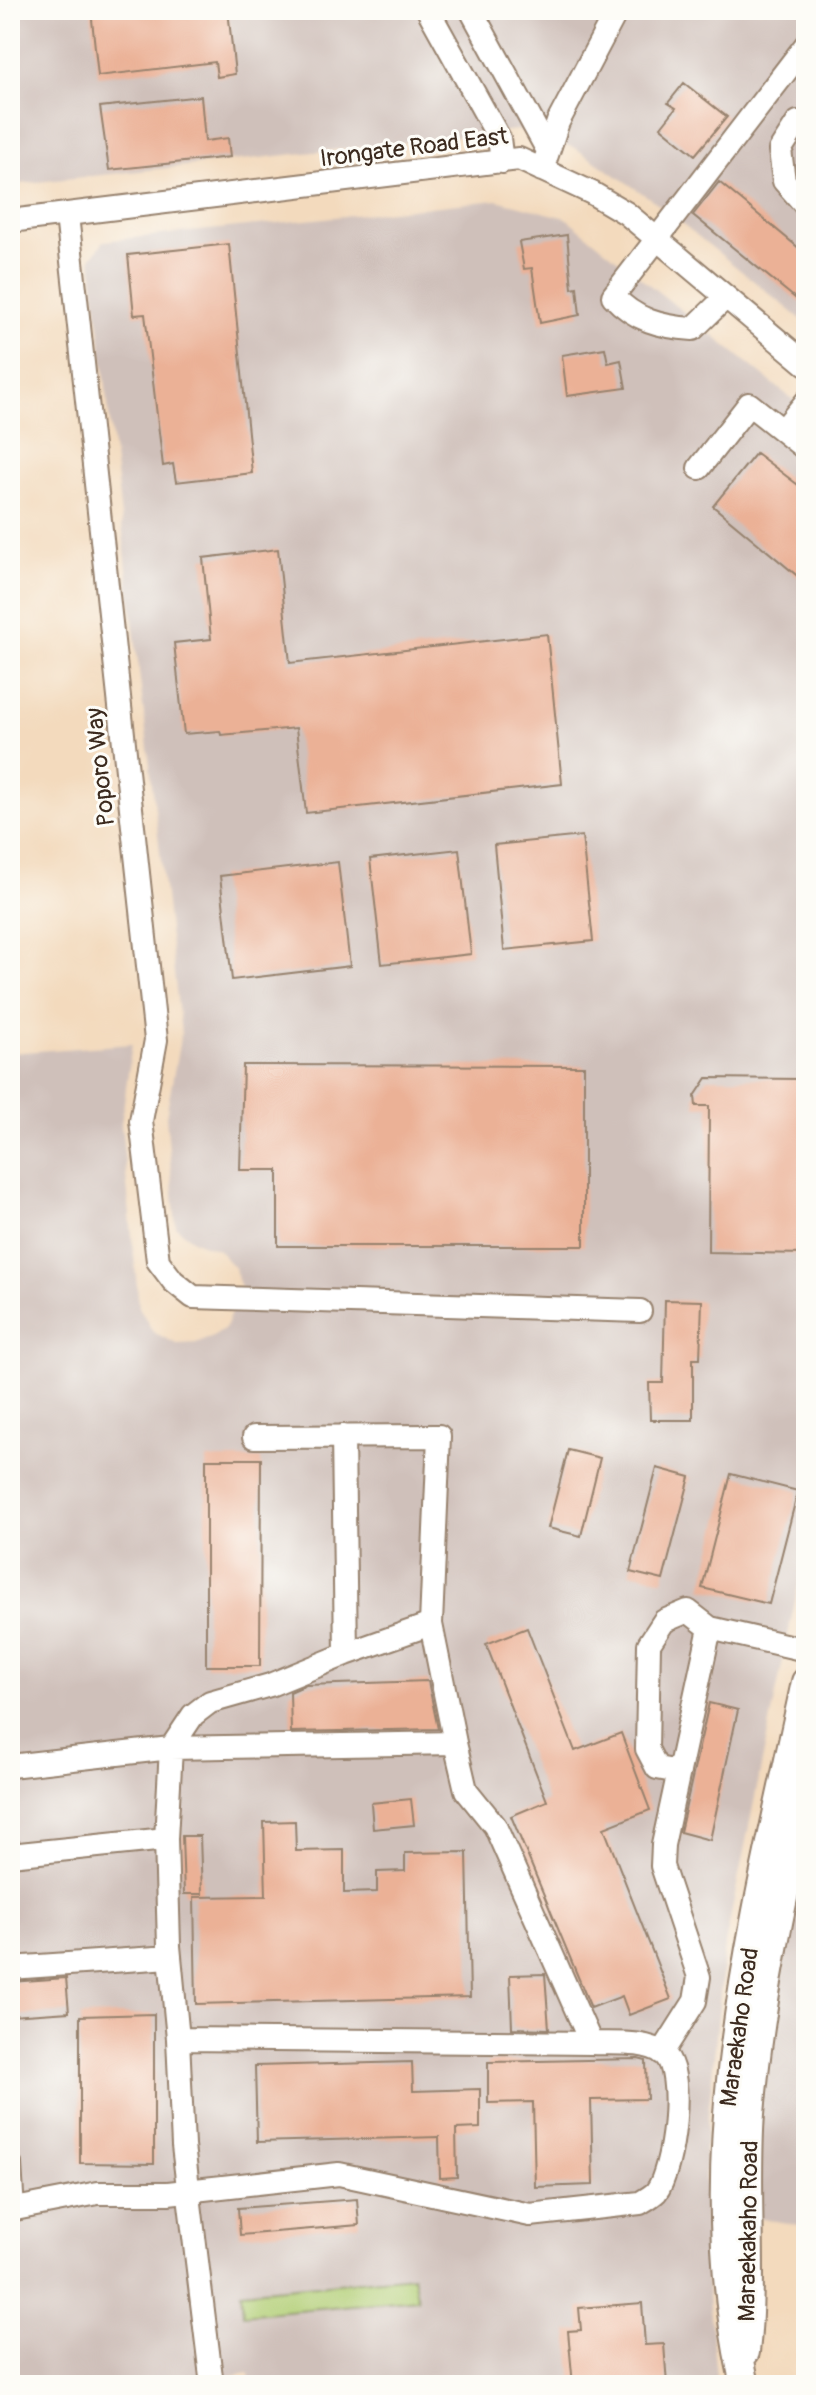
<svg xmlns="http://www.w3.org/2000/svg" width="816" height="2395" font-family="Pangolin,sans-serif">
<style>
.industrial{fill:#cfc0ba}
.green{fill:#b1ce74;stroke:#767c49;stroke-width:2}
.building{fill:#ebb196}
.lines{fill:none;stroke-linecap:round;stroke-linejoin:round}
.minor-casing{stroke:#97826e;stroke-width:26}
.major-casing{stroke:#97826e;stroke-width:32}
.minor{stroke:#fff;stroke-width:22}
.major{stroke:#fff;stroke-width:28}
.labels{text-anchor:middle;stroke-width:6;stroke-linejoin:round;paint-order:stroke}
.street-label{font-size:24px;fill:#3b2a1e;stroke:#fdfcf7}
</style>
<rect width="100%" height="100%" fill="#fdfcf7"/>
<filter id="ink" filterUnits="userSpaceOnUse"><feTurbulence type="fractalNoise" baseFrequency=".0125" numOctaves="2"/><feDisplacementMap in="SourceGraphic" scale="16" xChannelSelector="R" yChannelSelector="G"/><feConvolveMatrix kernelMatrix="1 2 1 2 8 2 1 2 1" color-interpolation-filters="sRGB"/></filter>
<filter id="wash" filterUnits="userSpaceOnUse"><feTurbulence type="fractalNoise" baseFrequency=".006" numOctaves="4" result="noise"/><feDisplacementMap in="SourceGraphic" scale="32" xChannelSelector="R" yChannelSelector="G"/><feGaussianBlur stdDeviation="1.8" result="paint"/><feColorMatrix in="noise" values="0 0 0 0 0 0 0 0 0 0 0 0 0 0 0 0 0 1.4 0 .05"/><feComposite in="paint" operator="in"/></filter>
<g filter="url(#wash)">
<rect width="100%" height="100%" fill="#f3dabd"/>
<path class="industrial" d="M10 10H806V323L654 201 575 148 517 130 10 185Z
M497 200 566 218 806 410V1547L725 1944 705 2148V2266L717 2385H251L249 2373 187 2385H10V1053L132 1044 121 1124 139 1307 153 1332 177 1344 199 1343 224 1330 241 1289 235 1269 218 1250 194 1241 176 1227 166 1116 181 1033 91 258 104 241Z
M806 1816V2226L750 2217 771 1949Z"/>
<path class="green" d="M413 2276 418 2299 243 2315 241 2292Z"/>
<g id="blocks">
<path class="building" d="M91 10H228L235 74 217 77 215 62 98 76Z
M684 83 727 117 695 155 661 127 676 108 668 103Z
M201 96 205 141 228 138 230 157 109 170 100 107Z
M719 182 806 254V307L693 215Z
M567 235 572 288 577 287 580 315 540 323 532 268 524 269 519 242Z
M229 244 252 473 176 482 173 464 163 466 145 314 134 315 128 255Z
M605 348 608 363 621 360 626 388 567 396 562 355Z
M756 453 806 491V583L713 506Z
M278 549 290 663 547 634 562 784 306 813 296 728 221 735 220 731 184 734 174 643 211 639 203 558Z
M582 836 593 941 504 950 494 845Z
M459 849 471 954 382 964 370 859Z
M338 862 350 966 232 980 220 876Z
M243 1065 584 1066V1246H278V1170H240Z
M707 1078 801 1079 806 1085V1254L708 1252 709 1106H696L695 1096Z
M665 1300 702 1301 700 1359H693V1420H650L649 1383H663Z
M568 1450 600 1458 581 1536 548 1528Z
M206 1459H261L260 1666H206Z
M657 1468 690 1477 663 1580 630 1572Z
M731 1474 798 1491 769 1604 702 1588Z
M527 1628 575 1751 621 1733 650 1810 604 1828 671 1999 629 2015 622 1996 591 2008 511 1816 547 1801 486 1644Z
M428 1681 438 1729 291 1732 290 1692 306 1685Z
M709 1703 738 1710 710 1840 680 1832Z
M411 1799 414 1825 373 1829 371 1803Z
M295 1821 296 1851 344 1850V1893L377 1892V1872L405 1871V1853L467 1852 470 1997 196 2004 194 1897 266 1896 264 1822Z
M182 1836H200L202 1894H184Z
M545 1974 549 2029 512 2028 510 1975Z
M66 1978 69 2012 11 2016 10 1982Z
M154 2014V2164L80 2163V2016Z
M638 2059 646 2061 647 2099 591 2100 593 2185 535 2187 533 2102 488 2103V2062Z
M412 2062 413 2091 480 2089V2128L456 2129 457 2177 440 2178 439 2137 257 2142 255 2066Z
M357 2199 359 2225 240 2235 238 2208Z
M642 2303 645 2345 664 2344 667 2385H573L568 2331 581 2330 579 2308Z"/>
</g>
</g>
<g filter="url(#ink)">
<use href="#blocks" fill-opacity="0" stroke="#97826e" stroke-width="2"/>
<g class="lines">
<g class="minor-casing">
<path id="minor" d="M428 10 499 138 502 162
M471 10 548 151
M798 122 780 150 784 181 806 206
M542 170 558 122 617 10
M67 215 156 1040 141 1121 158 1261 173 1281 193 1297 640 1311
M10 221 519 159 592 193 626 213 806 364
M726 297 693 329C661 327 635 320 613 296L806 45
M783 430 806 402
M699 468 749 404 806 449
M254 1437 439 1436 431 1624 455 1743
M710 1628 806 1650
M346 1654 431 1624
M10 1766 171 1748 455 1743 466 1790 495 1826 591 2043 178 2039
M10 1855 166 1839
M10 1968 170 1957
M662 2053 695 2001 699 1977 662 1866 663 1845 710 1628 688 1611 664 1621 649 1644 647 1749 657 1768 679 1772
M10 2164 13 2210
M10 2210 98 2193H168L339 2174 530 2215 640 2203C645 2200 652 2196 656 2192 673 2171 686 2072 664 2054 646 2040 612 2044 591 2043
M212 2385 183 2146 178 2039 169 1946 166 1839 171 1748 193 1715 210 1702 270 1685 346 1654 343 1436"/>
</g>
<g class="major-casing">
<path id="major" d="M745 2352C754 2273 744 2194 750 2114 759 2006 781 1901 806 1795
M743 2376C692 2146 758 1908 806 1682"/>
</g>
<use href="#minor" class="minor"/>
<use href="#major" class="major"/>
</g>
</g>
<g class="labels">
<g class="street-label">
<text transform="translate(414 147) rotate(-7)" y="8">Irongate Road East</text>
<text transform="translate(100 767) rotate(-96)" y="8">Poporo Way</text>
<text transform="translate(739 2027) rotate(-82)" y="8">Maraekaho Road</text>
<text transform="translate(748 2231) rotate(-89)" y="8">Maraekakaho Road</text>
</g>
</g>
<rect width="816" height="2395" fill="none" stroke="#fdfcf7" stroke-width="40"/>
</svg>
